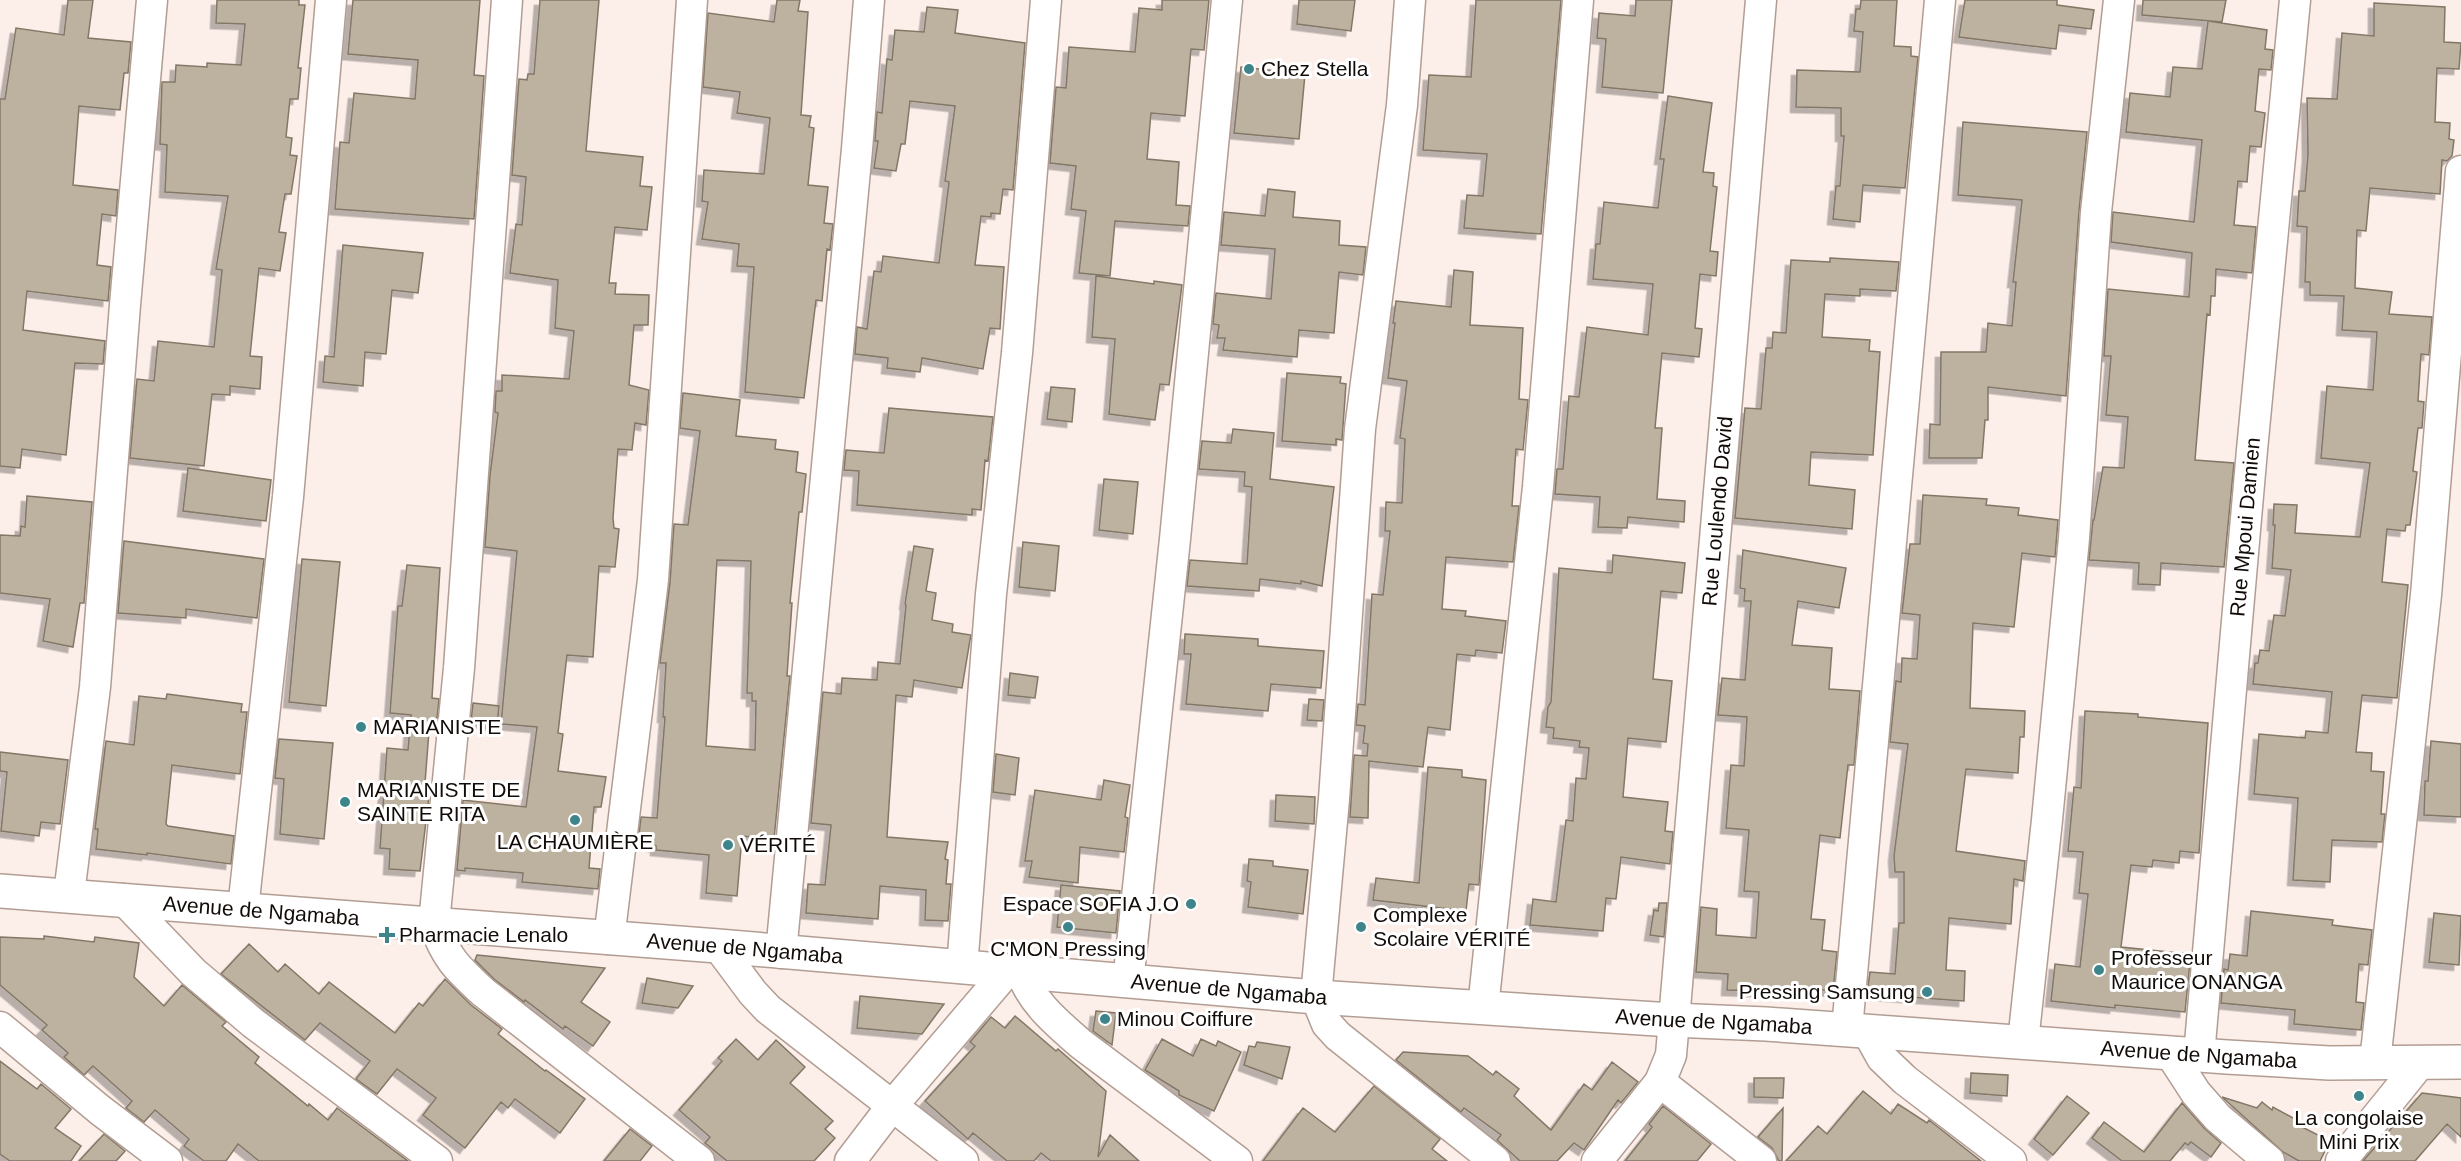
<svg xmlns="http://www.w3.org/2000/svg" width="2461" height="1161" font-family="Helvetica,sans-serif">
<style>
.building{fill:#bdb29f;stroke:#837867;stroke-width:1.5;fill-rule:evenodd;filter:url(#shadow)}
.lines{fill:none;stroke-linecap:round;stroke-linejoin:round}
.minor-casing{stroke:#b29d93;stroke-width:33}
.major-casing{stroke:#b29d93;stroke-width:36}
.minor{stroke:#fff;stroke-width:30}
.major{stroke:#fff;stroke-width:33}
.poi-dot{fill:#3d858a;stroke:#fff;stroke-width:2}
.labels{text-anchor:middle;stroke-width:6;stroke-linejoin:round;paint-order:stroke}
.poi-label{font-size:21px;fill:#120b08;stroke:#fff;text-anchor:start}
.street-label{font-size:21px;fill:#120b08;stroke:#fff}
</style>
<defs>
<filter id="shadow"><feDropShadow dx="-5.5" dy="5.5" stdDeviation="0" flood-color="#0004"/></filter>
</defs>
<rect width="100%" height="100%" fill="#fceee8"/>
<path class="building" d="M68 0H93L88 38 131 42 128 73H124L120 110 79 106 73 185 118 190 116 216 102 214 97 265 111 267 108 301 27 291 23 330 105 341 103 364 75 363 66 455 22 449 20 468 0 466V99H5L16 28 64 35Z
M217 0H299V5H305L298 68H301L298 99H290L286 137 292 138 290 155 297 156 291 194H285L279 232 286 233 280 271 259 268 250 356 262 357 260 389 230 386V395L212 394 204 466 130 458 137 379 154 381 158 341 214 347 222 270 216 269 228 196 165 192 167 145 160 144 162 82H175L176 65 207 67V63L241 65 245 24 216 23Z
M353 0H480L474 75 484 76 474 219 335 209 340 142 349 143 354 93 415 99 418 60 348 54Z
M540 0H599L586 151 643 157 640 186 652 187 647 230 615 227 609 283H616L615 294 649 295 648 325H634L629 385 649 390 646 425 635 423 632 450 618 449 613 518 614 528 619 529 615 567 599 566 593 657 567 655 558 733 563 734 558 771 606 777 601 807H594L589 868 600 869 598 889 522 882 523 873 465 868V871L457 870 463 800 526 807 537 727 501 724 517 551 485 547 490 475 498 413 495 412 496 391H502V375L569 379 574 331 555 328 558 280 510 273 516 224 522 225 526 177 512 175 519 79 527 80 528 74H534Z
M777 0H800L798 11 808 12 801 115 811 116 809 127 814 128 808 185 828 187 824 223 833 224 830 250 827 249 822 301 816 300 804 398 745 392 754 267 737 266 739 244 702 239 708 202 702 201 704 170 764 174 770 118 737 113 740 92 703 87 708 13 774 22Z
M1162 0H1209L1204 50 1191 49 1185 116 1151 113 1147 159 1179 162 1176 205 1190 206 1188 226 1115 221 1110 276 1079 273 1086 211 1071 209 1076 166 1050 163 1056 87 1066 88 1069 47 1135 52 1139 8 1162 10Z
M1299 0H1355L1351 31 1297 24Z
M1476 0H1561L1541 234 1464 228 1467 195 1483 196 1487 154 1423 150 1429 75 1471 77Z
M1636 0H1672L1663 93 1602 87 1606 39 1597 38 1599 13 1635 16Z
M1861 0H1897L1894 46 1911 47V56L1918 57 1905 188 1863 185 1860 222 1833 219 1836 186H1840L1844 136H1841V108L1796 107 1797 70 1860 72 1863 32 1854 31 1856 9H1860Z
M1965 0H2057V5L2094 10 2091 29 2059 25 2056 49 1959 37Z
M2143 0H2226L2222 22 2142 15Z
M2374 3 2445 7 2444 42 2461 43 2459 69 2437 68 2435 122 2450 123 2449 139 2454 140 2452 156 2447 161 2442 160 2440 194 2370 188 2366 231 2357 230 2355 288 2392 292 2389 314 2432 317 2429 355 2421 354 2418 401 2424 402 2422 428H2418L2413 471 2417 472 2410 525H2406L2405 531 2387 529 2382 582 2408 585 2397 698 2362 695 2356 752 2372 753 2371 771 2384 772 2381 814H2385L2382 842 2332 840 2330 882 2293 880 2298 798 2254 794 2259 734 2305 738 2306 731 2328 733 2332 692 2253 684 2255 663H2258L2260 650 2269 651 2274 615 2285 616 2291 570 2272 568 2275 525H2273L2274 504 2297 505 2295 533 2360 537 2370 463 2321 458 2327 386 2373 390 2377 332 2342 330 2344 296 2310 295V282H2305L2307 227 2297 226 2299 191H2305L2308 154 2307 98 2337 99 2342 33 2374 36Z
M927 7 958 10 955 33 1025 43 1013 190 1003 189 1000 214 991 213V217L981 216 975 265 1004 267 1000 329 990 328 983 369 922 358 920 372 887 368 888 358 855 354 857 327 867 329 874 271 881 272 883 256 939 263 949 182 945 181 955 106 910 101 905 144H901L896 171 874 168 878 141H875L877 112 882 113 887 59 892 60 895 30 924 32Z
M2208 21 2267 30 2265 49 2273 50 2271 70 2259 69 2255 111 2265 113 2261 147 2250 146 2247 182 2238 181 2234 225 2256 227 2252 273 2216 269 2215 296H2211L2210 315 2207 314 2195 460 2234 463 2224 567 2161 563 2160 585 2138 584 2139 563 2089 560 2093 520H2094L2103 467 2124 468 2128 417 2106 415 2111 356H2104L2108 289 2189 297 2192 253 2111 242 2113 212 2194 222 2202 140 2126 132 2130 93 2170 97 2173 67 2202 69Z
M1241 67 1305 74 1299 139 1234 133Z
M1668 96 1712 103 1703 172 1714 173 1713 186 1717 187 1710 251 1718 252 1716 276 1700 274 1695 328 1702 329 1699 357 1662 353 1655 428H1662L1657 499 1685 501 1684 522 1628 517 1627 528 1598 527 1600 497 1555 494 1557 469H1563L1569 396 1579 397 1587 327 1648 335 1653 284 1593 279 1596 244H1600L1604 202 1658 208 1664 159H1660Z
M1963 122 2087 132 2079 211 2066 396 1988 387V420H1985L1982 458H1929L1930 424 1940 425 1941 352H1986L1988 323 2012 326 2016 282H2013L2022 200 1958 195Z
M1268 189 1295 192 1293 217 1340 221 1339 245 1366 247 1363 275 1339 272 1334 333 1299 330 1297 357 1223 350 1225 338H1217L1219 325 1213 324 1216 293 1271 299 1275 249 1221 245 1224 212 1265 216Z
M343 245 423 253 418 293 392 290 386 354 365 352 363 386 323 382 325 356 334 357Z
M1830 258 1899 262 1896 291 1860 289V296L1825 294 1822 337 1870 340 1869 351 1880 352 1873 455 1811 452 1809 485 1855 490 1852 529 1735 518 1745 408 1761 409 1766 348H1772L1773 332 1786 333 1791 260 1830 262Z
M1454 270 1473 272 1470 325 1523 328 1519 399 1528 400 1523 450 1516 449 1512 506H1519L1513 562 1446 557 1442 609 1466 611 1465 616 1506 621 1502 653 1476 650 1475 656 1457 654 1450 730 1428 727 1423 767 1369 761 1368 818 1350 817 1354 755 1367 756 1368 744 1363 743 1365 726 1356 725 1358 704 1365 705 1372 594 1383 595 1390 531H1385L1386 502 1402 503 1405 439 1400 438 1407 381 1388 378 1395 323H1393L1396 301 1451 307Z
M1096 276 1154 284V281L1182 285 1169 385 1160 384 1155 420 1109 414 1115 339 1092 337Z
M1287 373 1341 377 1340 383 1346 384 1342 440 1336 439V445L1282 441Z
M1051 387 1075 389 1072 422 1047 419Z
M683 393 740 400 736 436 776 440 775 449 798 452 796 472 806 474 802 512H799L790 603H792L787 676H790L774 839 742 836 737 896 706 893 709 855 656 850V846L638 844 641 817 657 818 665 717H663L666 663H660L670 582 674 524 688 525 700 431 680 428ZM717 560 751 561 747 693H752V701H756L755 750 706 746Z
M889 408 993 417 988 461 985 460 981 510 972 509V515L857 505 859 471 844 470 846 450 884 453Z
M1233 429 1274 433 1270 479 1334 487 1322 586 1301 581V584L1260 579 1259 591 1187 586 1190 560 1247 564 1252 487 1244 486 1245 472 1199 469 1202 441 1231 443Z
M188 468 271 480 266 521 183 511Z
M1104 479 1138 482 1133 534 1099 530Z
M1923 495 1987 499 1986 505 2019 508 2018 515 2058 520 2055 557 2022 553 2014 627 1973 623 1970 708 2025 711 2024 737H2020L2018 773 1966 769 1956 851 2025 861 2023 881 2014 879 2011 924 1949 918 1946 970 1965 971 1964 1001 1867 994 1870 972 1895 974 1899 923H1904V872H1895L1894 856 1908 744 1890 742 1896 681 1901 682 1902 658 1917 659 1920 615 1902 613 1910 544H1920Z
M27 496 92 502 84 603H80L73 647 43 641 50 599 0 593V535L20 536 21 526 25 527Z
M124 541 264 559 257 618 186 609V618L118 613Z
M1023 542 1059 546 1055 591 1019 587Z
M914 546 933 549 926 591 936 593 932 620 953 624 952 632 971 635 970 640 962 688 914 680 912 697 896 695 887 837 948 842 945 859 948 860 946 884H951L948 921 925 920 926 890 880 886 878 919 806 913 808 884 825 885 831 825 811 823 823 692 841 694 842 678 877 680 878 662 900 664 906 605 905 604Z
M1743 550 1846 568 1839 608 1798 601 1792 645 1832 648 1829 689 1860 691 1854 765H1848L1840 838 1820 835 1811 919 1825 920 1822 950 1837 952 1833 991 1789 986 1788 992 1727 990 1728 974 1696 972 1701 907 1717 909 1716 935 1756 938 1759 892 1744 891 1749 830 1726 828 1731 765 1744 766 1747 717 1718 715 1722 678 1745 680 1751 601H1744L1745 589 1740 588Z
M1613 555 1685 563 1682 593 1661 591 1653 679 1672 681 1666 742 1628 738 1623 797 1668 802 1665 831 1673 832 1670 864 1621 857 1616 899 1606 898 1603 931 1530 925 1533 899 1556 902 1566 820 1573 821 1576 778 1586 779 1589 748 1579 747 1580 741 1553 738 1554 728 1546 727 1548 707 1551 702 1559 568 1612 573Z
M302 559 340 562 326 706 289 702Z
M407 565 440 568 432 698 439 699 437 718H430L424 796H429L420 871 389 869 390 849 380 848 387 748 408 750 411 715 390 713 398 606H402Z
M1185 634 1258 639V646L1324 651 1321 688 1271 684 1268 711 1186 704 1191 654H1184Z
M1010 673 1038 677 1035 698 1008 695Z
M167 694 242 704 241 712H247L240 774 172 765 166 824 168 826 234 836 231 864 147 853V855L96 849 98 829H95L106 741 134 745 139 696 166 699Z
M1309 699 1324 700 1322 721 1307 720Z
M473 703 499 706 497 725 471 722Z
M2085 711 2138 714V717L2208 723 2199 853 2180 851 2179 863 2153 860 2152 867 2131 865 2121 947 2188 954 2187 962H2190L2185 1012 2115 1005V1008L2051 1001 2055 964 2080 967 2088 894 2079 893 2083 852 2068 851 2074 787 2081 788Z
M279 739 333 743 324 839 280 834 284 779 275 778Z
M2431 741 2461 744V817L2424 815 2425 781H2428Z
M0 752 68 760 60 824 41 822 39 836 1 831 7 772 0 771Z
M996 754 1019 758 1015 795 993 792Z
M1428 767 1462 770V777L1486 780 1479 885 1469 884 1466 911 1373 900 1376 878 1419 883Z
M1104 780 1130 785 1125 817 1128 818 1124 852 1080 847 1078 883 1029 877 1032 861H1025L1035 790 1101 800Z
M1276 795 1315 797 1314 824 1275 821Z
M1249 859 1273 861V866L1308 870 1303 914 1248 907 1251 882 1247 881Z
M1061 885 1120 891 1116 933 1057 927Z
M1659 903H1667L1664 937 1650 935 1654 910 1658 911Z
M2251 911 2333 920 2332 925 2372 930 2368 965 2359 964 2356 1002 2364 1003 2361 1030 2294 1024 2295 1010 2221 1003 2224 969 2228 970 2230 954 2247 956Z
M2434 913 2461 916 2459 965 2429 962Z
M44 936 94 942 95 937 139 943 134 977 164 1006 182 985 226 1022 222 1026 259 1057 255 1063 308 1106 309 1104 328 1120 337 1108 408 1161H259L238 1144 226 1161H204L184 1146 189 1139 155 1110 144 1122 126 1108 132 1101 93 1066 84 1075 64 1057 68 1053 42 1030 47 1025 0 985V937L44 939Z
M249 944 278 972 285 964 319 994 329 982 395 1033 419 1003 423 1006 445 979 471 1005 502 1029 498 1034 545 1071 546 1070 585 1099 560 1133 515 1099 508 1108 501 1102 465 1148 423 1115 436 1098 397 1069 377 1094 356 1079 370 1061 320 1023 305 1040 221 974Z
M477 955 605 968 581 1002 610 1022 593 1046 565 1026 563 1029 525 1000 524 1002 494 979 475 960Z
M647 978 693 986 678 1008 642 1003Z
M860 996 944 1004 922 1034 857 1028Z
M1096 1011 1116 1013 1112 1045 1093 1031Z
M1015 1016 1056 1051 1058 1049 1106 1091 1098 1157 1110 1135 1139 1161H1051L1041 1153 1034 1161H1007L973 1133 968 1139 925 1101 975 1046 970 1042 991 1017 1005 1028Z
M736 1039 758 1060 776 1040 805 1067 790 1083 833 1121 825 1129 835 1138 814 1161H727L705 1143 710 1137 679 1110 722 1061 718 1058Z
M1162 1039 1193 1056 1201 1039 1216 1046 1218 1041 1241 1052 1214 1111 1179 1095V1091L1145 1070Z
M1257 1042 1290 1047 1282 1079 1244 1065 1249 1046 1255 1047Z
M1403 1052 1468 1056 1493 1075 1496 1071 1519 1089 1514 1096 1551 1130 1584 1084 1592 1090 1612 1062 1638 1082 1621 1103 1618 1100 1584 1150 1574 1143 1557 1161H1520L1497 1140 1501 1135 1464 1108 1461 1112 1396 1060Z
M0 1061 37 1089 41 1084 71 1109 55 1128 81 1146 71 1161H10L0 1154Z
M1971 1073 2008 1075 2007 1096 1970 1093Z
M1754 1078H1784L1783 1098 1754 1097Z
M1374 1086 1440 1139 1432 1149 1447 1161H1263L1303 1108 1335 1132Z
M1863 1091 1891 1114 1898 1104 1927 1123 1929 1120 1981 1161H1786L1818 1126 1827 1134Z
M2422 1093 2461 1098V1137L2447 1124 2415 1161H2363Z
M2067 1096 2089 1113 2053 1155 2034 1139Z
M2222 1097 2257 1108 2262 1102 2272 1110 2273 1107 2304 1124 2302 1127 2330 1141 2320 1161H2299L2283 1152Z
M2182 1103 2205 1129 2221 1143 2211 1157 2191 1142 2188 1145 2185 1143 2170 1161H2122L2092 1138 2104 1122 2144 1152Z
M1663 1106 1711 1144 1697 1161H1625L1652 1127 1649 1124Z
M1783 1108 1782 1161H1779L1772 1148 1758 1137Z
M630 1129 652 1146 640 1161H604Z
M104 1134 125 1151 116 1161H79Z"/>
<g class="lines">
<g class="minor-casing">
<g id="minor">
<path d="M507 0 459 668 434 923C445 957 457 968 483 992L699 1161"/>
<path d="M1410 0 1402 105 1360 429 1334 799 1316 997 1327 1024 1338 1036 1495 1161"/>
<path d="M69 894 95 687 125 305 152 0"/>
<path d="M123 899 193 972 253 1023 437 1161"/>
<path d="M243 909 288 497 331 0"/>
<path d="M609 939 653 580 692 0"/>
<path d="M718 946 753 993 768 1009 963 1161"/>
<path d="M781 953 857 149 869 0"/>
<path d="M962 968 991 594 1017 353 1046 0"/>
<path d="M1021 971C1031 1002 1057 1023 1081 1044L1237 1161"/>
<path d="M1128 982 1175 539 1227 0"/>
<path d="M1483 1008 1538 487 1578 0"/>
<path d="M0 1027 100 1110 167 1161"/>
<path d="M1847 1029 1940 0"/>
<path d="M1867 1031 1882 1058 1905 1080 2011 1161"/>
<path d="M2023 1042 2047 820 2074 538 2096 212 2119 0"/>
<path d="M2170 1053 2196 1093 2218 1118 2269 1161"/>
<path id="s1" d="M2199 1055 2252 450 2295 0"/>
<path d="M2375 1062 2426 595 2461 171"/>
<path d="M1660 1082 1761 1161"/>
<path d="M850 1161 892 1106 1007 971"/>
<path id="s2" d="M1597 1161 1660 1082 1671 1055 1761 0"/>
<path d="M2341 1161 2421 1062"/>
</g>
</g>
<g class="major-casing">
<g id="major">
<path id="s3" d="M0 891 718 946 1316 997 1672 1020 1766 1024 2227 1057 2329 1063 2461 1062"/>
</g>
</g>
<use href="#minor" class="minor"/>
<use href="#major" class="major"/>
</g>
<g class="poi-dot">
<circle cx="1249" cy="69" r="6"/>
<circle cx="361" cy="727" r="6"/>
<circle cx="345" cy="802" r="6"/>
<circle cx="575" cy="820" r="6"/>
<circle cx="728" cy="845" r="6"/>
<circle cx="1191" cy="904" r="6"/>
<circle cx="1068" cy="927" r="6"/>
<circle cx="1361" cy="927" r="6"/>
<path d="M384 926h6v6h6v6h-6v6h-6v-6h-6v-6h6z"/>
<circle cx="2099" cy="970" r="6"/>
<circle cx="1927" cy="992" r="6"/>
<circle cx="1105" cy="1019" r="6"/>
<circle cx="2359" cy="1096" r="6"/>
</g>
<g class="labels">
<g class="poi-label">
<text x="1261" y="76">Chez Stella</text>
<text x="373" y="734">MARIANISTE</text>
<text x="357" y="797">MARIANISTE DE<tspan x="357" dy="24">SAINTE RITA</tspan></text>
<text x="575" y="849" text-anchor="middle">LA CHAUMIÈRE</text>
<text x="740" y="852">VÉRITÉ</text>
<text x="1179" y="911" text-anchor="end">Espace SOFIA J.O</text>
<text x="1373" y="922">Complexe<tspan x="1373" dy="24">Scolaire VÉRITÉ</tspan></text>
<text x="399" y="942">Pharmacie Lenalo</text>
<text x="1068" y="956" text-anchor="middle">C'MON Pressing</text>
<text x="2111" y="965">Professeur<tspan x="2111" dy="24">Maurice ONANGA</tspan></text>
<text x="1915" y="999" text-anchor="end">Pressing Samsung</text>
<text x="1117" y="1026">Minou Coiffure</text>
<text x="2359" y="1125" text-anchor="middle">La congolaise<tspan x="2359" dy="24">Mini Prix</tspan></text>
</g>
<g class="street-label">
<text dy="7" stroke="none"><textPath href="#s2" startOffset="676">Rue Loulendo David</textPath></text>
<text dy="7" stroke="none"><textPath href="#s1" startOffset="530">Rue Mpoui Damien</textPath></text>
<text dy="7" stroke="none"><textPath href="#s3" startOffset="262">Avenue de Ngamaba</textPath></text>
<text dy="7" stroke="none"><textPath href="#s3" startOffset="747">Avenue de Ngamaba</textPath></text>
<text dy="7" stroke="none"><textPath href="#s3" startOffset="1233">Avenue de Ngamaba</textPath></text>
<text dy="7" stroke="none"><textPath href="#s3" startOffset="1719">Avenue de Ngamaba</textPath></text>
<text dy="7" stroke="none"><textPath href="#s3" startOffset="2205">Avenue de Ngamaba</textPath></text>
</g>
</g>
</svg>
